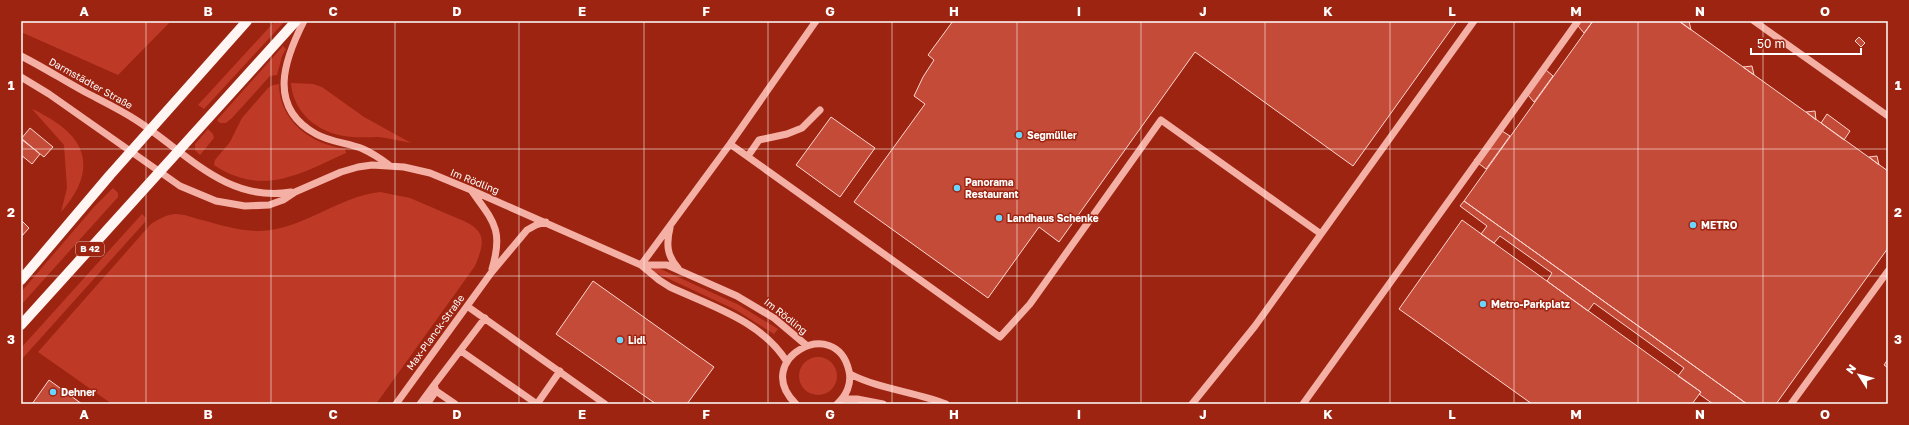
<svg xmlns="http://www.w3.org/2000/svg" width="1909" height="425" font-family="'Golos Text',sans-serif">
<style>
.green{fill:#be3a27}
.building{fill:#c54b39;stroke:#fed5cf}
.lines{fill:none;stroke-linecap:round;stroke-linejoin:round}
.minor{stroke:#f5b0a6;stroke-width:7}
.major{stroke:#fff6f4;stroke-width:10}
.grid{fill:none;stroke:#fff;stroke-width:1;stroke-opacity:0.55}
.poi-dot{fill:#6ad5ff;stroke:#9d2411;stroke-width:1.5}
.labels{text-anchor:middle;stroke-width:3;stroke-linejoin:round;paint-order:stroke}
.shield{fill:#9d2411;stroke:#e2bdb8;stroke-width:1}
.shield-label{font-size:9px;font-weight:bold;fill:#fff}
.street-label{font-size:10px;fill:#fff;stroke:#9d2411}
.poi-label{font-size:10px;font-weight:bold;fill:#fff;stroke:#9d2411;text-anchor:start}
.neatline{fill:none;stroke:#fff;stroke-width:1.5}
.grid-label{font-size:13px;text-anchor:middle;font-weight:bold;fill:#fff}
</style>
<rect width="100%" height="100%" fill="#9d2411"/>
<path class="green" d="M21 21H171L118 75 21 32Z
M275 21H285L204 109 198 105Z
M283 46 286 49 282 56 277 75 270 76 232 118 226 123H220L217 120Z
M291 83 313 84 322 87 364 117 411 143C400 141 389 138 378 137 367 137 355 138 344 136 317 132 293 112 291 83Z
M279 84C279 121 311 144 345 149L346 153C300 174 262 197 214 165L215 160 230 142 242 118 268 88 273 85Z
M32 109C40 112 47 117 54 121 94 147 90 179 61 212L67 188 64 145Z
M208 129 213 134 214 138 200 155 195 150V144Z
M113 188 118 193V197L21 305V292L94 207Z
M380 192 410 198 466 222C488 233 483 246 475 266L376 404H112L38 352 150 225C158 219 166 215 175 214 185 214 193 218 202 220 221 225 239 231 259 231 303 230 337 197 380 192Z
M142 214 146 218 145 222 21 360V348Z
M654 266 739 305 778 329 774 334 736 310 652 271Z
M799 376a19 19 0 1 1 38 0a19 19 0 1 1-38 0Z"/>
<path class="building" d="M953 21H1457L1353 166 1195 52 1059 242 1039 227 988 298 854 202 925 104 914 96 923 77 934 60 928 55Z
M1581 21H1593L1584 33 1578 26Z
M1593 21H1679L1888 171V248L1776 404H1747L1464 201Z
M1689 21 1691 30 1680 22 1686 21Z
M1859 37 1865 43 1861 47 1855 41Z
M1752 66 1754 75 1743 67Z
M1546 70 1553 76 1534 102 1528 95Z
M1815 111 1816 120 1806 112Z
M1827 114 1850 131 1844 140 1821 123Z
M831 117 875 148 840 197 796 165Z
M30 128 53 147 44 157 21 139Z
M1502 131 1510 136 1486 169 1474 160Z
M21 138 40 154 32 164 21 155Z
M1877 156 1879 165 1869 157Z
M1464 201 1697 368 1747 404H1713L1699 394 1701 392 1678 376 1684 368 1594 303 1588 311 1547 281 1552 273 1500 236 1494 243 1481 234 1487 226 1460 206Z
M21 220 29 228 21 237Z
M1462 220 1701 392 1692 404H1532L1399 309Z
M593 281 714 367 687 404H656L556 334Z
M1888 359V368L1884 365Z
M49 380 82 404H32Z"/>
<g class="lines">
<path class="minor" d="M304 21C284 60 267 107 316 134 330 142 348 143 363 149 372 153 381 159 389 165
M1754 21 1888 116
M21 56C43 67 63 80 85 92 102 101 119 109 136 120 186 152 226 203 291 192
M21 77 49 94 180 186 216 201 245 206 269 205 283 200 295 192 341 172 358 167 372 165 404 167 430 173 471 190 641 265 659 280 670 287C711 306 762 321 787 362
M730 144 1000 337 1030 304 1161 120 1321 234
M748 156 759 140 787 134 802 128 820 110
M471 190C493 221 504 229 492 269
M670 228C666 244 667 256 678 268
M641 265 730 144 816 21
M641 265H667L737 296 774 318 806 345
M467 306 605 404
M461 351 537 404
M850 374C879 389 915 392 946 404
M842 399H857L883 404
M396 404 491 273 527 230 536 225 546 222
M420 404 434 385
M427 404 436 391
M455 404 436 391 434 385 485 318
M537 404 560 371
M796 404C750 360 836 313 849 371 852 384 846 396 837 404
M1192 404 1255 326 1474 21
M1303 404 1578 21
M1791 404 1888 271"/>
<path class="major" d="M21 280 110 175 247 21
M21 325 296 21"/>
</g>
<path class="grid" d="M146 21V404M271 21V404M395 21V404M519 21V404M644 21V404M768 21V404M892 21V404M1017 21V404M1141 21V404M1265 21V404M1390 21V404M1514 21V404M1638 21V404M1763 21V404M21 149H1888M21 276H1888"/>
<g class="poi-dot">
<circle cx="1019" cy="135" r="4"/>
<circle cx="957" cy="188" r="4"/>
<circle cx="999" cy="218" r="4"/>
<circle cx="1693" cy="225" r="4"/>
<circle cx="1483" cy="304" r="4"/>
<circle cx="620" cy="340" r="4"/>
<circle cx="53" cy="392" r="4"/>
</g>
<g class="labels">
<rect class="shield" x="76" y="242" width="28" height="14" rx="3"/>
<g class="shield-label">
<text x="90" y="252">B 42</text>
</g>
<g class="street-label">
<text transform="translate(91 83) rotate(29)" y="4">Darmstädter Straße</text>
<text transform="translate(475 181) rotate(22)" y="4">Im Rödling</text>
<text transform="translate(786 316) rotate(38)" y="4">Im Rödling</text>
<text transform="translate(435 332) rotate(-54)" y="4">Max-Planck-Straße</text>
</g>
<g class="poi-label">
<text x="1027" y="139">Segmüller</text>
<text x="965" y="186">Panorama<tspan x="965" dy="12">Restaurant</tspan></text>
<text x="1007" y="222">Landhaus Schenke</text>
<text x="1701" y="229">METRO</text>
<text x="1491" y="308">Metro-Parkplatz</text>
<text x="628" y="344">Lidl</text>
<text x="61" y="396">Dehner</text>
</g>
</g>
<rect width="1909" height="425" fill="none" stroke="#9d2411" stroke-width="44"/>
<g transform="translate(1859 375) rotate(306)" stroke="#9d2411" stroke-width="3" paint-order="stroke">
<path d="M0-3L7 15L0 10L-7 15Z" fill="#ffffff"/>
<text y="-6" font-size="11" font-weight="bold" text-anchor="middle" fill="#ffffff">N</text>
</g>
<path d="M1751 48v6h110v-6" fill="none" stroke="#ffffff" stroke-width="2"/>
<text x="1757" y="48" font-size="12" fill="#ffffff" stroke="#9d2411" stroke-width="3" paint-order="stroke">50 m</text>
<rect x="22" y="22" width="1865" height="381" class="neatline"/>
<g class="grid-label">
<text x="84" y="16">A</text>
<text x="208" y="16">B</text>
<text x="333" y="16">C</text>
<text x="457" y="16">D</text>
<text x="582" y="16">E</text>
<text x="706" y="16">F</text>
<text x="830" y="16">G</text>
<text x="954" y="16">H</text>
<text x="1079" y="16">I</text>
<text x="1203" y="16">J</text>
<text x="1328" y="16">K</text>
<text x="1452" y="16">L</text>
<text x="1576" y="16">M</text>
<text x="1700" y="16">N</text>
<text x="1825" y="16">O</text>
<text x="11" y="90">1</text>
<text x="1898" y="90">1</text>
<text x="11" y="217">2</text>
<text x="1898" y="217">2</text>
<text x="11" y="344">3</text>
<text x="1898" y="344">3</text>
<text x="84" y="419">A</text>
<text x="208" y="419">B</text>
<text x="333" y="419">C</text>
<text x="457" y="419">D</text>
<text x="582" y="419">E</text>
<text x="706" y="419">F</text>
<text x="830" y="419">G</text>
<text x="954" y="419">H</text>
<text x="1079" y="419">I</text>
<text x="1203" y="419">J</text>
<text x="1328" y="419">K</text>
<text x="1452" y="419">L</text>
<text x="1576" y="419">M</text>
<text x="1700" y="419">N</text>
<text x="1825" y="419">O</text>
</g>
</svg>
